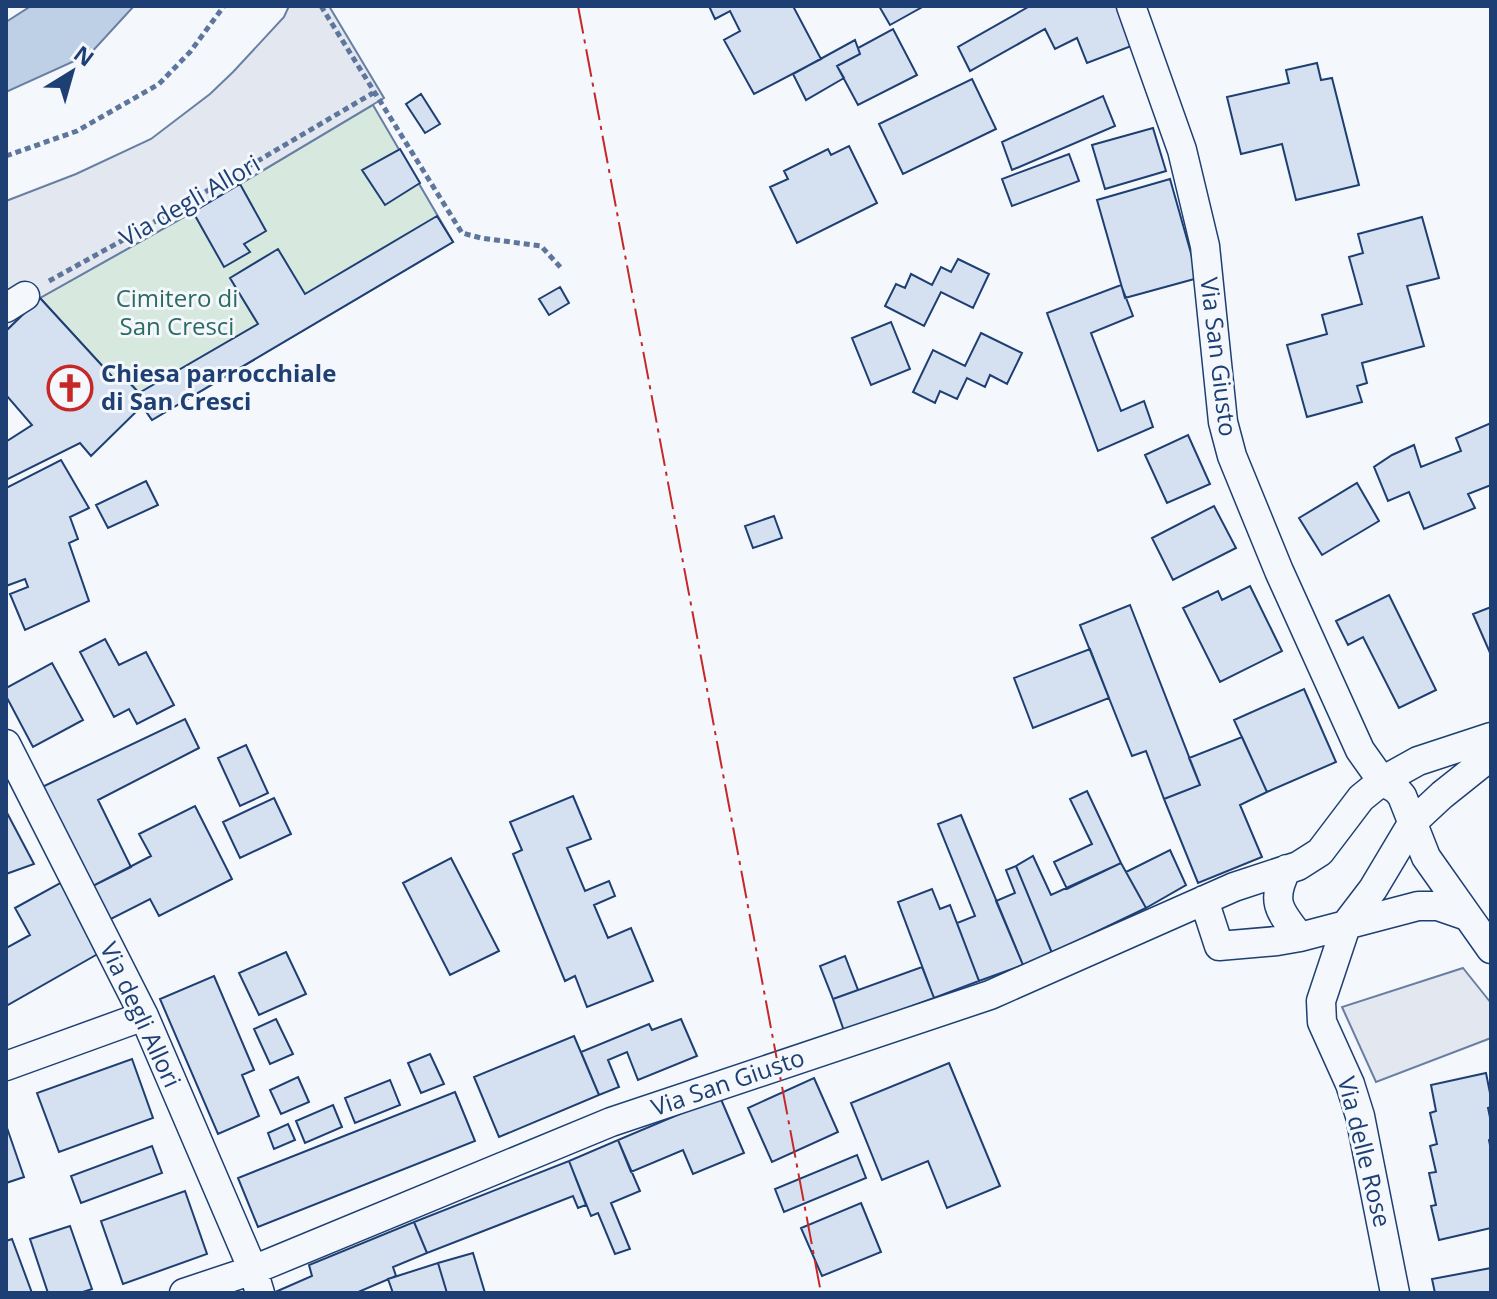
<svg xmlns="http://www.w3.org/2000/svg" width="1497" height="1299" font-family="'Open Sans',sans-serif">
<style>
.green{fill:#d7e8df;stroke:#687fa3;stroke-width:2}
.parking{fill:#e3e8f0;stroke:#687fa3;stroke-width:2}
.water{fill:#bed0e5;stroke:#687fa3;stroke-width:2}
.building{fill:#d5e0f0;stroke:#1d3f73;stroke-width:2}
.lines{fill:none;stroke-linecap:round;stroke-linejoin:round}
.street-casing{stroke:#1d3f73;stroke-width:31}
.path{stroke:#5e769c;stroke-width:5;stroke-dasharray:6 4;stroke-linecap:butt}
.street{stroke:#f4f7fb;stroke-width:28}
.power{stroke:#c62828;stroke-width:2;stroke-dasharray:28 6 4 6;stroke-linecap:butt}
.labels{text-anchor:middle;stroke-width:6;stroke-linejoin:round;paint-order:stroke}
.street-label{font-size:24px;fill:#1d3f73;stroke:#f4f7fb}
.park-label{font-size:24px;fill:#2c6c60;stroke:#f4f7fb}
.poi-label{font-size:24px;font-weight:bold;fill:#1d3f73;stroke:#f4f7fb;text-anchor:start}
</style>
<rect width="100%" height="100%" fill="#f4f7fb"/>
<path class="green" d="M373 105 453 242 152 420 136 397 139 393 125 377 118 383 40 298 193 212Z"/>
<path class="parking" d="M289 6H329L384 98 193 212 40 298 6 331V201L76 174 151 139 210 94 233 72 284 17Z
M1463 968 1491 1003V1038L1376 1082 1342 1007Z"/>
<path class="water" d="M31 6H134L90 54 6 92V22Z"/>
<path class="building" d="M709 6H793L821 59 754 94 724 40 740 31 730 11 715 19Z
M879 6H924L890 25Z
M1030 6H1116L1134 45 1087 63 1077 38 1055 49 1045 29 970 71 958 47Z
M893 29 917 75 858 105 837 66 860 54 858 48Z
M855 40 860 54 837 66 844 78 806 100 793 74Z
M1317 63 1321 80 1332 78 1359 185 1296 200 1282 144 1241 154 1227 97 1289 83 1286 70Z
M972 79 996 129 903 174 879 124Z
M421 94 440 124 425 133 406 104Z
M1103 96 1115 126 1012 170 1002 142Z
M1153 128 1166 171 1105 189 1092 145Z
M849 146 877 203 797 243 770 187 788 179 784 171 828 149 831 155Z
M400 149 420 183 385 205 362 170Z
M1069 154 1079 181 1012 206 1002 179Z
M1170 179 1198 278 1125 298 1097 200Z
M240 184 266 231 244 244 250 252 224 267 193 212Z
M437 216 453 242 152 420 136 397 139 393 258 324 230 278 278 249 305 294Z
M1422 217 1439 278 1407 286 1424 346 1362 363 1367 383 1357 386 1362 402 1307 417 1287 345 1327 334 1322 315 1362 304 1349 257 1363 253 1358 234Z
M958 259 989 274 973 308 941 292 924 326 885 306 896 284 905 288 911 274 932 285 941 267 951 272Z
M1121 285 1133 316 1091 333 1121 411 1144 401 1153 427 1098 451 1047 313Z
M560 287 569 303 549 315 539 299Z
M40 298 118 383 124 377 139 393 136 397 143 405 91 456 80 443 6 480V439L7 441 32 425 6 395V331Z
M891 322 910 369 871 385 852 338Z
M981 333 1022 353 1007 384 990 375 985 387 967 378 957 399 940 391 935 403 913 392 933 350 965 366Z
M1491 423V485L1468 494 1475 508 1424 529 1409 492 1388 501 1374 467 1392 455 1414 445 1421 467 1461 451 1456 438Z
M1188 435 1210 484 1167 503 1145 455Z
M61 460 89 508 70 517 78 539 69 543 89 601 25 630 10 594 28 587 25 579 6 586V488Z
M146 481 158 505 108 528 96 505Z
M1357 483 1379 521 1322 555 1299 518Z
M1214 506 1236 548 1173 580 1152 538Z
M774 516 782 538 753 548 745 526Z
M1250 586 1282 651 1220 682 1183 608 1218 591 1222 600Z
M1389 595 1436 690 1399 708 1363 637 1348 645 1336 621Z
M1130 605 1200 785 1164 799 1146 751 1132 756 1080 625Z
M1491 607V655L1473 614Z
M105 639 119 665 146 652 174 705 137 724 129 709 114 717 80 652Z
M1090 649 1109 698 1033 728 1014 678Z
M52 663 83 720 33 747 6 696V688Z
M1304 689 1336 762 1267 792 1234 720Z
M185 719 199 748 98 800 131 867 87 889 40 788Z
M1242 737 1267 792 1240 805 1262 857 1198 883 1164 799 1200 785 1189 758Z
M246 745 268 793 240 806 218 758Z
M1087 791 1121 863 1067 889 1054 862 1092 844 1070 799Z
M573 796 591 839 567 848 585 891 609 881 615 896 594 905 608 938 631 928 653 981 587 1007 575 976 565 981 513 854 522 850 510 822Z
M274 798 291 834 240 858 223 822Z
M195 806 232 879 159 916 150 899 105 922 87 889 151 856 139 834Z
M6 811 34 864 6 874Z
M961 815 1023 965 979 981 957 923 975 916 938 824Z
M1170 850 1186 885 1146 908 1126 872Z
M1033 856 1051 895 1121 863 1146 908 1052 953 1016 866Z
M451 858 499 951 450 975 403 883Z
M1016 866 1052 953 1023 965 996 901 1015 893 1006 870Z
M62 882 103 951 6 1006V948L30 935 15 908Z
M932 889 940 909 950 905 979 981 934 998 898 902Z
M286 952 306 994 259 1015 239 973Z
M845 956 858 990 833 999 820 966Z
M922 967 934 998 844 1031 833 999Z
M214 976 254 1070 242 1075 259 1116 218 1134 160 999Z
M276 1019 293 1054 270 1064 254 1029Z
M681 1019 697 1056 638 1080 627 1052 608 1060 619 1087 599 1095 581 1052 649 1024 652 1030Z
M574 1036 599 1095 499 1137 474 1077Z
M430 1054 444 1084 421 1093 408 1063Z
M132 1059 153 1118 59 1152 37 1093Z
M949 1063 1000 1186 947 1208 928 1161 882 1180 851 1103Z
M1486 1073 1491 1098V1107L1488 1108 1491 1122V1139L1489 1140 1491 1150V1228L1439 1240 1431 1206 1436 1205 1429 1173 1436 1172 1430 1146 1437 1144 1430 1113 1436 1111 1431 1085Z
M298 1077 309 1102 281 1114 270 1090Z
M814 1078 838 1132 772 1162 748 1108Z
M390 1080 400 1105 355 1123 345 1098Z
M455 1092 475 1141 258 1227 238 1178Z
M720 1097 744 1153 693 1174 683 1150 631 1172 618 1140Z
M333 1105 342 1127 305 1143 296 1121Z
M288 1124 295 1140 274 1149 268 1133Z
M6 1125 24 1177 6 1183Z
M618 1140 640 1191 611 1203 630 1249 615 1254 598 1213 591 1216 569 1161Z
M152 1146 162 1173 81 1203 71 1176Z
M857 1155 866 1178 784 1212 775 1189Z
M569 1161 586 1205 578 1208 573 1196 427 1253 414 1222Z
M185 1191 207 1254 123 1284 101 1221Z
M861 1203 881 1252 822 1276 801 1228Z
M414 1222 427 1253 393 1267 396 1276 356 1293H273L312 1276 309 1265Z
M70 1226 92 1289 80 1293H48L30 1239Z
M12 1239 32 1293H6V1241Z
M473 1253 485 1293H447L438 1263Z
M438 1263 447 1293H393L388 1279Z
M1491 1268V1293H1435L1432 1279Z"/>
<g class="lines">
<g class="street-casing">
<path id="street" d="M1131 6 1182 150 1205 246 1223 422 1232 456 1279 571 1360 750 1382 781 1396 789 1402 796 1426 857 1491 949
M6 308 25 296
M6 744 144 1016 253 1270 260 1293
M1287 869C1270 901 1279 911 1300 937L1418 906H1438L1467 916
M1204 900 1219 946 1277 941 1300 937
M6 1066 144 1016
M184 1293 253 1270 611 1122 990 995 1234 887 1298 866 1320 852 1361 798 1382 781 1418 761 1491 737
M1395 1293 1360 1116 1350 1084 1322 1022 1321 1001 1347 923 1373 889 1413 822 1442 795 1491 756"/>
</g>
<path class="path" d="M321 6 462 233 481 238 541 246 563 270
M6 156 77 131 159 84 190 52 224 6
M49 281 132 235 373 93"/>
<use href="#street" class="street"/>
<path class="power" d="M578 6 821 1293"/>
</g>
<defs>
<g id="church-ring" transform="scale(2.3)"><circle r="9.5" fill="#f4f7fb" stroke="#c62828" stroke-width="1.5"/><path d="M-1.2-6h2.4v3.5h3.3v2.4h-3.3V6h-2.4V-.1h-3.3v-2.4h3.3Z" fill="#c62828"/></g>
</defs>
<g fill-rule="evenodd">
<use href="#church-ring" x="70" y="388"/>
</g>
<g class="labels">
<g class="street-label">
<text transform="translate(190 201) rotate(-30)" y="8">Via degli Allori</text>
<text transform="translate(1218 357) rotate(83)" y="8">Via San Giusto</text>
<text transform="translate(140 1015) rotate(65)" y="8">Via degli Allori</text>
<text transform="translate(728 1083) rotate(-19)" y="8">Via San Giusto</text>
<text transform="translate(1364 1152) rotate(76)" y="8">Via delle Rose</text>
</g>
<g class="park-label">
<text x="177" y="307">Cimitero di<tspan x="177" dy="28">San Cresci</tspan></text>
</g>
<g class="poi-label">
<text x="101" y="382">Chiesa parrocchiale<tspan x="101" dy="28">di San Cresci</tspan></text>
</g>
</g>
<rect width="1497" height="1299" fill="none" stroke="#1d3f73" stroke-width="16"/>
<g transform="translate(72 72) rotate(37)" stroke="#f4f7fb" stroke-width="6" paint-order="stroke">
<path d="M0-6L14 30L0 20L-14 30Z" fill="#1d3f73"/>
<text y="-12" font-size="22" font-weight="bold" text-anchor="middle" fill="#1d3f73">N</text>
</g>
</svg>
